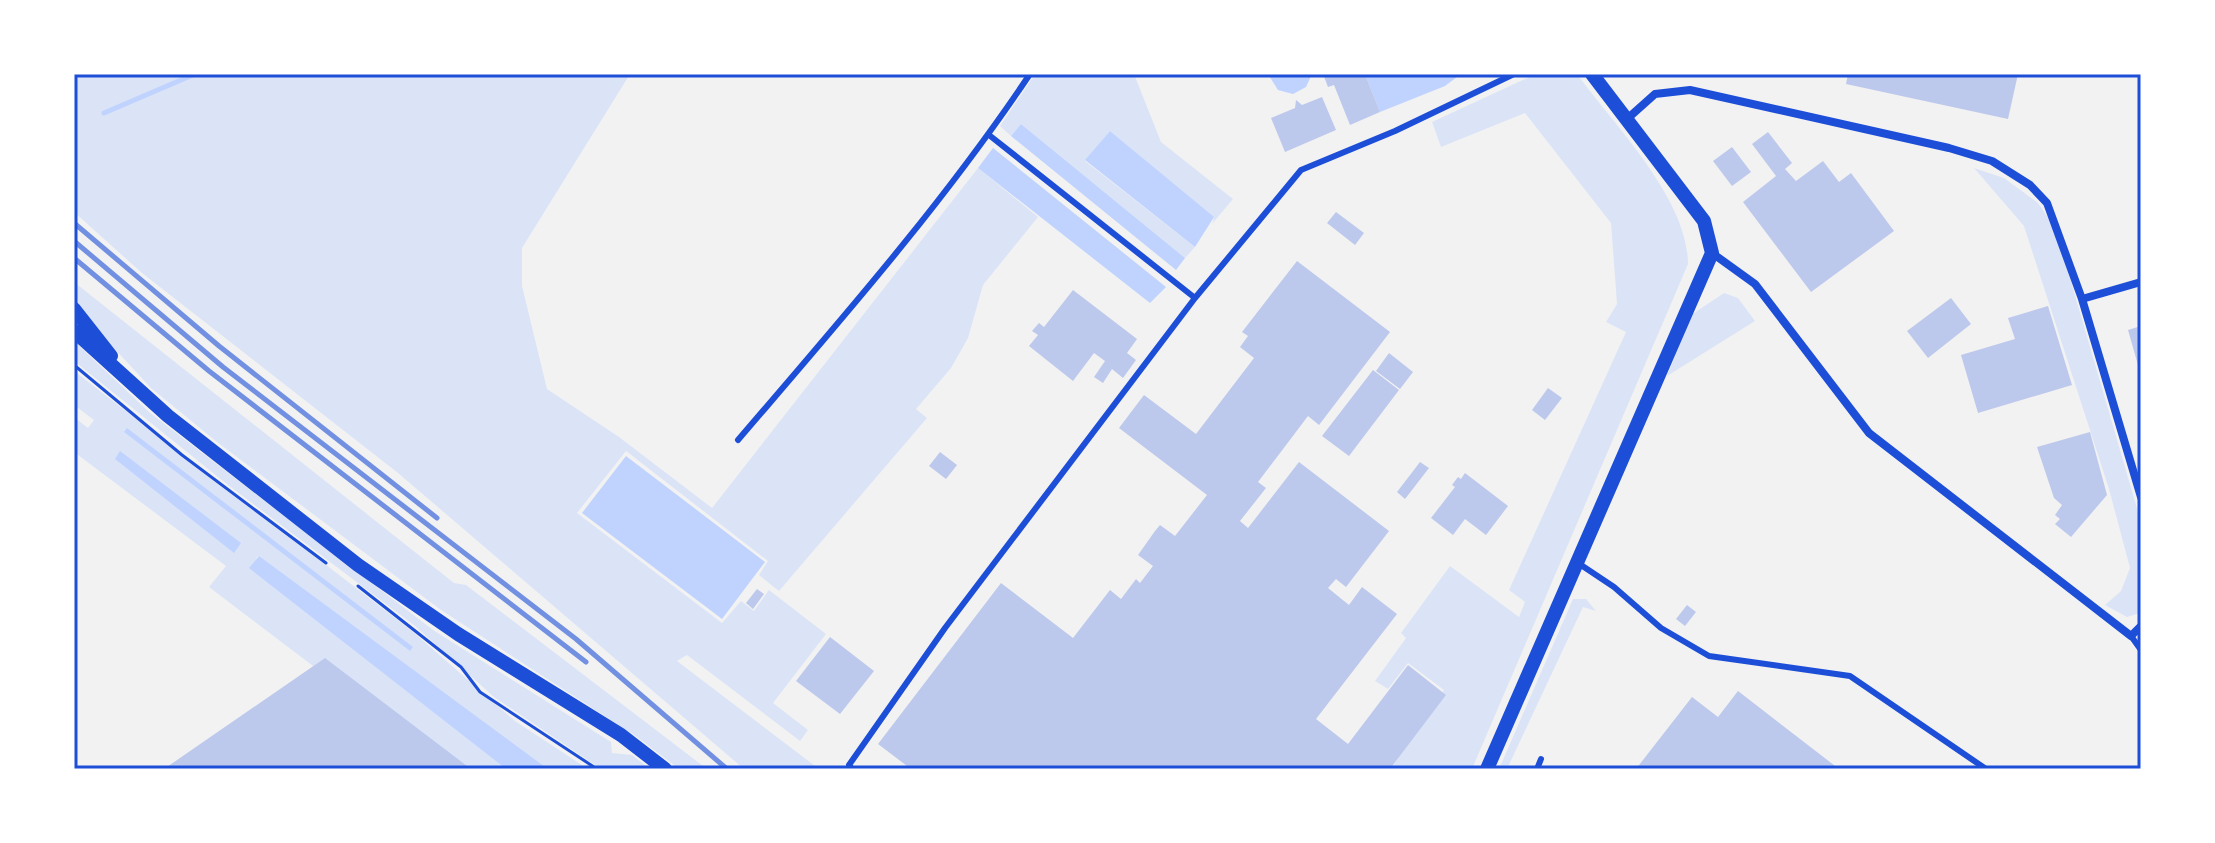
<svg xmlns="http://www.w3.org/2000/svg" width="2215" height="843" font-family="Barlow,sans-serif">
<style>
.green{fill:#dbe4f7}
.water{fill:#bfd3fe}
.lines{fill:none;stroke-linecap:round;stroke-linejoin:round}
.stream{stroke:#bfd3fe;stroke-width:5}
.building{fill:#bdc9ec}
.path{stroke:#1d4ed8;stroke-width:3}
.service{stroke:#1d4ed8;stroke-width:6}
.minor{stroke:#1d4ed8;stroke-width:8}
.tertiary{stroke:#1d4ed8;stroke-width:14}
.rail{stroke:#7290e2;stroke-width:5}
.neatline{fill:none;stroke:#1d4ed8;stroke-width:3}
</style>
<rect width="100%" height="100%" fill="#f2f2f2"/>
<path class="green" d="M74 74H630L522 248V286L547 389 619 437 712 508 978 168 1038 217 983 285 968 338 951 368 916 409 927 418 779 591 759 575 768 561 626 451 577 513 722 623 741 601 754 611 769 590 826 634 773 703 808 730 800 741 687 655 677 661 819 769H744L398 473 142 273 74 212Z
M1035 74H1134L1161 142 1233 199 1212 224 1214 218 1110 131 1085 161 1195 247 1185 258 1021 124 1011 136 1000 126Z
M1536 74H1577C1615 126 1688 199 1688 264L1472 769H1391L1444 690 1408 663 1388 689 1375 681 1406 638 1401 633 1450 566 1519 617 1525 602 1509 590 1626 332 1606 322 1617 304 1611 223 1525 113 1441 147 1432 122Z
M1974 168 2004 178 2038 203 2049 219 2065 261 2141 522 2140 613 2127 617 2105 605 2121 591 2130 568 2109 489 2024 226Z
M74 282 454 583 466 585 707 769H679L637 737 441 610 217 442 151 388 74 305Z
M1724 293 1738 298 1755 321 1667 376 1691 315Z
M74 341 149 412 433 630 611 742 612 753 632 755 650 769H601L494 697 415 626 228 485 74 361Z
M74 371 412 631 515 721 588 769H548L258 556 250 568 506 769H449L209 587 226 566 74 452V417L88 428 94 420 74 405Z
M1573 599H1586L1596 611 1583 607 1507 769H1499Z"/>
<path class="water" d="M1268 74H1312L1306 87 1293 94 1278 90Z
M1365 74H1461L1445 86 1380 112Z
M1021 124 1185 258 1176 270 1011 136Z
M1110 131 1214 217 1195 247 1085 160Z
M993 148 1166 287 1150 303 978 168Z
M127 428 413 647 410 651 124 432Z
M120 451 241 543 234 553 115 459Z
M626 456 765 562 722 619 582 513Z
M259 556 548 769H506L249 568Z"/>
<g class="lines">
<path class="stream" d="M104 113 195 74"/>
</g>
<path class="building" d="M1323 74H1365L1380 112 1350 125 1334 85 1328 87Z
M1848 74H2018L2008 119 1846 84Z
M1322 97 1336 130 1285 152 1271 118 1295 108 1296 100 1302 105Z
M1768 132 1792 163 1785 169 1796 181 1823 161 1839 182 1851 173 1894 231 1811 292 1743 202 1776 176 1752 144Z
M1732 147 1751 172 1732 186 1713 161Z
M1336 212 1364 233 1355 245 1327 223Z
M1297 261 1390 332 1319 425 1308 416 1258 482 1266 488 1240 521 1248 528 1299 462 1389 531 1346 587 1336 579 1328 588 1349 605 1362 587 1397 614 1316 719 1348 744 1408 665 1446 695 1390 769H911L878 744 1001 583 1073 638 1110 590 1121 599 1136 579 1140 583 1153 566 1138 555 1155 531 1160 525 1175 536 1207 495 1119 428 1144 395 1196 434 1254 358 1240 347 1248 336 1242 332Z
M1073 290 1137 339 1127 353 1136 360 1123 378 1112 369 1103 383 1094 377 1105 361 1094 353 1073 381 1029 346 1038 335 1032 331 1039 323 1044 327Z
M1951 298 1971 324 1928 358 1907 331Z
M2048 306 2072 385 1978 413 1961 355 2015 339 2008 318Z
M2141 326V371L2140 372 2128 330Z
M1389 353 1413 372 1400 389 1376 371Z
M1373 370 1399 390 1349 456 1322 436Z
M1548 388 1562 398 1545 420 1532 410Z
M2090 432 2107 495 2071 537 2055 524 2060 519 2055 515 2062 505 2054 498 2037 447Z
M940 452 957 465 946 479 929 466Z
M1420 462 1429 468 1405 499 1397 492Z
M1465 473 1508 506 1486 535 1465 519 1453 535 1431 518 1455 487 1452 485 1458 477 1461 479Z
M757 589 764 594 753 609 746 603Z
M1687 605 1696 612 1685 626 1676 619Z
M830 637 874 671 840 714 796 681Z
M325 658 471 769H164Z
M1738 691 1839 769H1636L1692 697 1718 717Z"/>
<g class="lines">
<path class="path" d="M74 365 182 455 326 563
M358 586 461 667 480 692 597 769"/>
<path class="service" d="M989 135 1195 298
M738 440C839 322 943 204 1030 74
M1578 563 1614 587 1661 628 1709 656 1850 676 1986 769
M2131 636 2141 650
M852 769 849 765 945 628 1195 298 1301 170 1395 131 1514 74
M1537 769 1541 759"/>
<path class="minor" d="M1627 119 1655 94 1690 90 1949 148 1992 161 2030 185 2047 203 2082 299 2141 497
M1712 253 1755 284 1869 433 2131 636 2141 626
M2082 299 2141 282"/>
<path class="tertiary" d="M74 309 111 356
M74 331 168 416 358 565 458 634 621 735 665 769
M1487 769 1712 253 1704 221 1592 74"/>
<path class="rail" d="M74 223 219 346 437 518
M74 241 223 367 576 639 727 769
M74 258 209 371 586 662"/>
</g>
<rect width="2215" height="843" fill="none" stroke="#ffffff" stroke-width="152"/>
<rect x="76" y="76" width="2063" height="691" class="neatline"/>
</svg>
